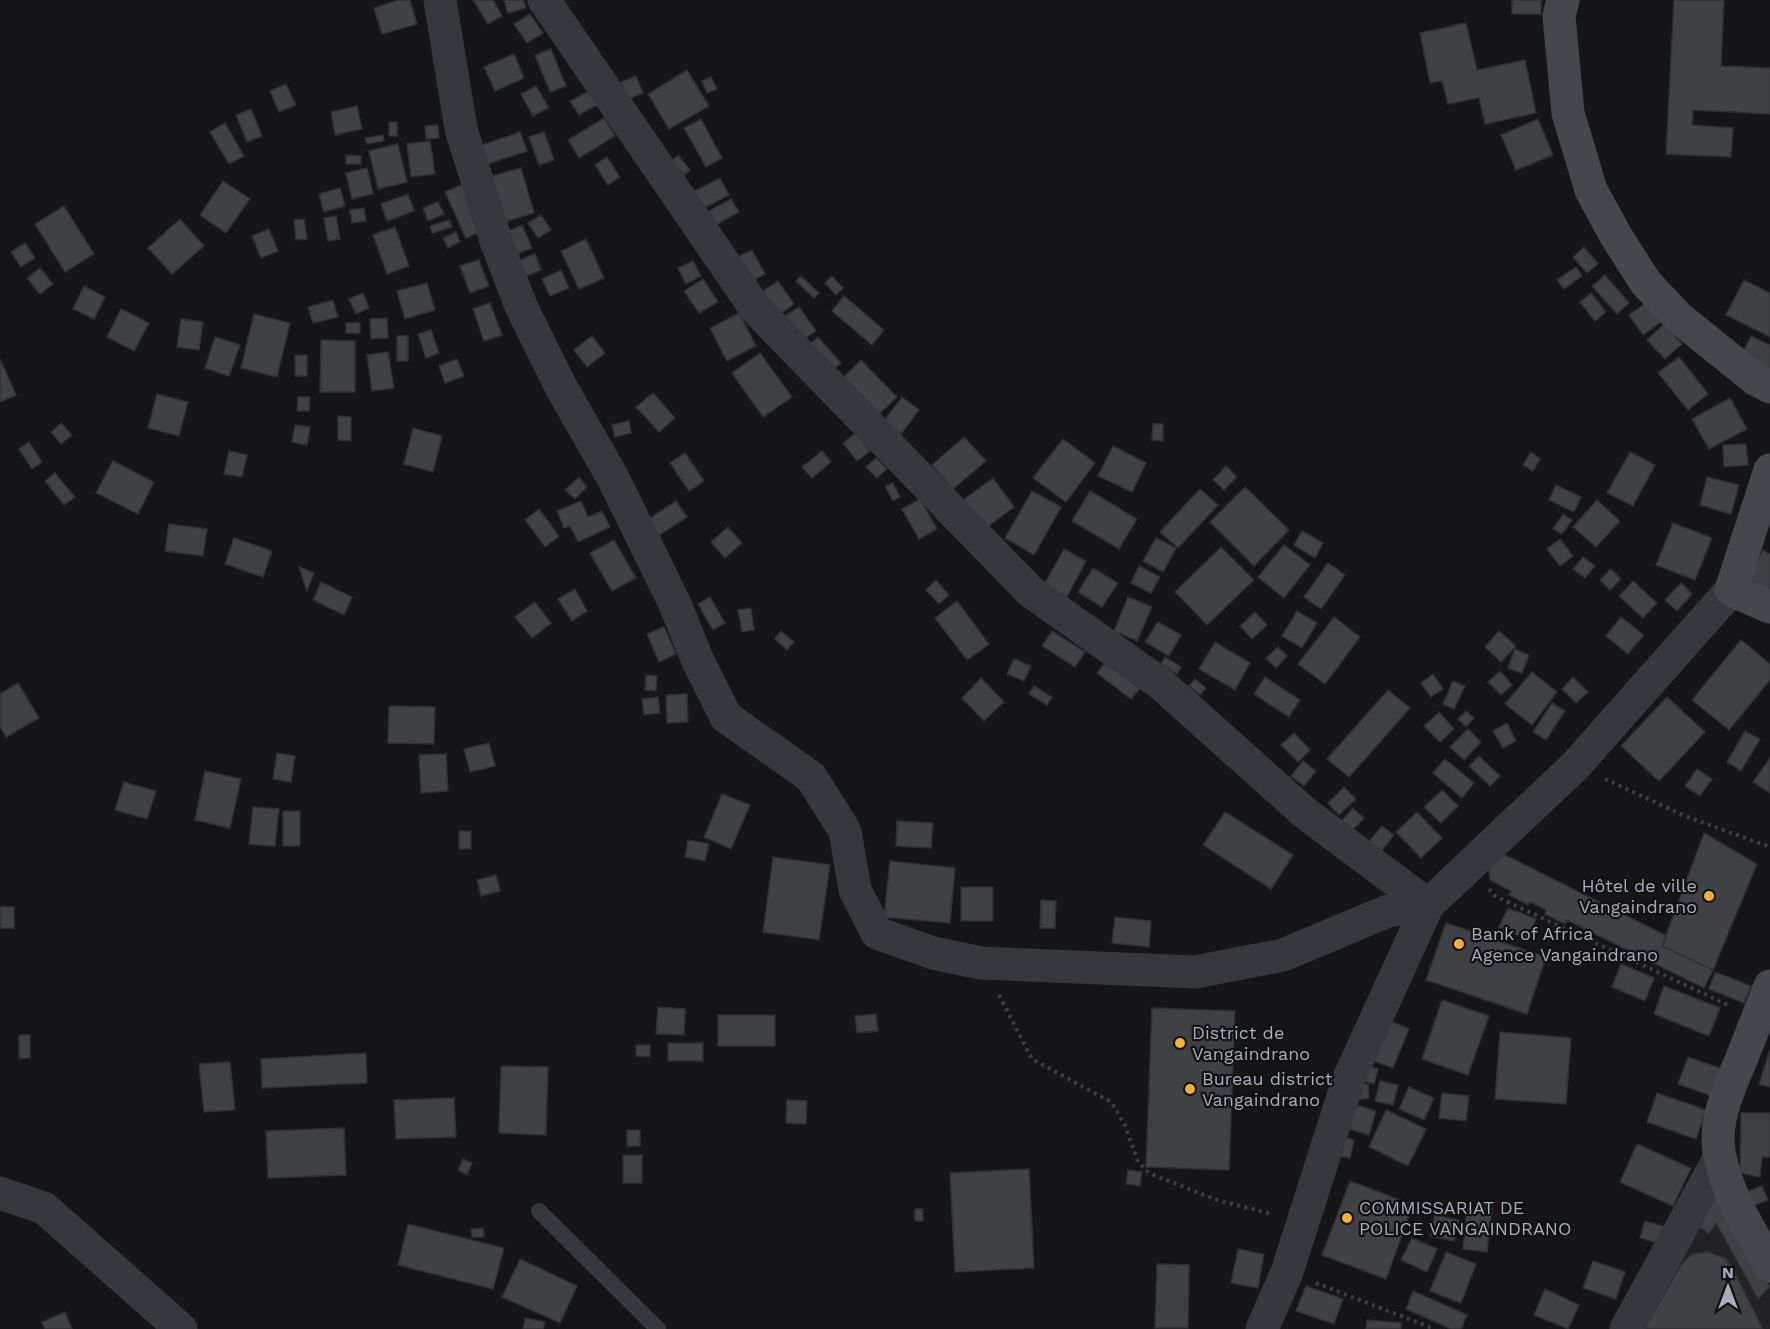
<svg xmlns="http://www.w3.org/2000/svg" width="1770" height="1329" font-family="'Work Sans',sans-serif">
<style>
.built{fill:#222225}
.building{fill:#404145;stroke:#303034;stroke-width:1.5}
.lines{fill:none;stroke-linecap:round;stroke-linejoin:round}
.path{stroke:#3d3f44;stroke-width:4;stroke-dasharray:3 4.5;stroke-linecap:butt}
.service{stroke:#37383d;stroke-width:16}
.minor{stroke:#37383d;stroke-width:33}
.tertiary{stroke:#37383d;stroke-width:33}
.secondary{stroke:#45474d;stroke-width:33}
.poi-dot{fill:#f2b134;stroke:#111113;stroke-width:2}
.labels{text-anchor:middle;stroke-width:4.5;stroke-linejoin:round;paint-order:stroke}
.poi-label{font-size:18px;fill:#a8adb8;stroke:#111113;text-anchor:start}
</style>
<rect width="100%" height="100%" fill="#161618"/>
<path class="built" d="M1713 1185 1770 1272V1329H1630Z"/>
<path class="building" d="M399 0H410L417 24 382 34 374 8Z
M473 0H493L502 16 488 24Z
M504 0H523L526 8 508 13Z
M1512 0H1541V14H1512Z
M1674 0H1724L1721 66 1770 68V114L1693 110 1692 125 1733 128 1731 157 1666 154Z
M530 14 543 33 527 43 514 24Z
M1466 23 1477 70 1525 60 1536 113 1485 124 1479 98 1448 104 1442 81 1430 83 1420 33Z
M551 49 566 86 550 92 535 55Z
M514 54 524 78 495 91 484 67Z
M687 70 709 106 669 129 648 94Z
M636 76 643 93 628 99 621 82Z
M711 77 717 89 707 93 702 81Z
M286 84 296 105 279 112 270 91Z
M536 86 549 108 533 116 521 94Z
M589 91 597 105 579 115 570 101Z
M357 106 362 129 335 135 331 112Z
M251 109 262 136 247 142 236 115Z
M604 118 615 136 579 158 568 140Z
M701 119 722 158 706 167 684 128Z
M1538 119 1553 155 1516 170 1501 135Z
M389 122H397V136H389Z
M225 123 244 156 229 164 210 132Z
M438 125 439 138 426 139 425 126Z
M520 132 527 151 484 165 477 147Z
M544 132 554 160 539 165 529 137Z
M383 135 384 141 367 144 365 138Z
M430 141 435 174 411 177 407 144Z
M398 144 407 182 378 189 369 151Z
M346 155 361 156V164H346Z
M678 155 690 170 684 175 672 160Z
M607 157 620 177 608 185 595 165Z
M367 168 373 194 352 199 346 173Z
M521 168 534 213 497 224 484 178Z
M720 178 729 195 702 209 693 192Z
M223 181 250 199 226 233 200 215Z
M466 183 486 229 466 238 445 192Z
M340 188 345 206 324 212 319 194Z
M408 194 414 211 387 221 381 204Z
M731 199 739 212 716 225 709 211Z
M438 202 444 214 428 221 423 208Z
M64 206 94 254 65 272 35 224Z
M364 208 366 221 352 223 350 210Z
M541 215 551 230 538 238 528 223Z
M336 216 340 239 328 241 324 218Z
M180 219 204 246 172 274 148 248Z
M304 219 307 239 296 240 294 220Z
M449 220 452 227 432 233 430 226Z
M522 225 532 248 509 257 500 235Z
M395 227 409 266 387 274 373 235Z
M269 229 278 251 261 258 252 236Z
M456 232 460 242 448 248 443 238Z
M586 239 604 278 579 289 561 251Z
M25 243 35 258 21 267 11 252Z
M1584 247 1598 264 1587 273 1573 257Z
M752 250 765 274 748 283 735 258Z
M535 254 541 270 521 278 515 262Z
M479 260 489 286 470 293 460 266Z
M693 261 701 276 686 284 678 268Z
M1576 267 1582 276 1564 289 1557 280Z
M40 268 53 284 40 294 27 278Z
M561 270 569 288 550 296 542 279Z
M1605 275 1629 303 1617 314 1592 286Z
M801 276 819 293 814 298 796 281Z
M832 276 843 288 836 295 825 283Z
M703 279 718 302 699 313 684 291Z
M1744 280 1770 293V337L1726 315Z
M778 281 794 304 776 317 760 293Z
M427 283 435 310 405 319 397 291Z
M84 286 105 297 94 319 73 309Z
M363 293 369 308 356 314 349 299Z
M1591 293 1606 312 1595 321 1580 302Z
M844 296 884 330 872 345 832 311Z
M333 300 338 317 313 323 308 307Z
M1647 302 1661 322 1643 335 1629 315Z
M490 303 502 335 484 341 473 309Z
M799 307 816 331 801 341 785 316Z
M121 309 149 323 134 351 107 337Z
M739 313 756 346 727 361 710 328Z
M254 314 290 323 277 377 241 368Z
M387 318 388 338 371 339 370 319Z
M181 319 203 322 199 350 177 347Z
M346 323H360V333H346Z
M1664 324 1682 344 1665 359 1647 340Z
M431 330 439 353 426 358 418 334Z
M397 336H408V361H397Z
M592 336 605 353 587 367 574 350Z
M1751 336 1770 345V370L1741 357Z
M215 337 240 345 229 376 205 368Z
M818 337 841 363 829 373 806 347Z
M321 340 355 341V392H320Z
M388 352 394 388 372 391 367 355Z
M760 353 792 397 763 417 732 373Z
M295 355H307V376H295Z
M1679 357 1708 394 1688 410 1658 373Z
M0 359 16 395 0 402Z
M457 359 464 376 445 383 439 366Z
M861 360 897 397 875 418 839 382Z
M653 393 675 418 659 432 636 407Z
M157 394 188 402 179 436 148 428Z
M298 397H310L309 411H297Z
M902 397 919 410 901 434 884 421Z
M1730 398 1747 429 1709 449 1692 419Z
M338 416 351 417V441L338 440Z
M629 421 631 433 615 437 612 425Z
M61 423 72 435 61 444 51 432Z
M1153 424H1163V441L1152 440Z
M295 425 310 427 307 445 292 442Z
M413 428 442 436 433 472 404 464Z
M856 433 870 451 857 461 843 443Z
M964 437 986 461 953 489 932 465Z
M1063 439 1095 463 1066 502 1033 478Z
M29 442 42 462 32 469 19 449Z
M1746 444 1748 465 1724 467 1723 445Z
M1113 446 1146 463 1132 492 1098 476Z
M229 451 247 455 242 477 224 474Z
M822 451 831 462 812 478 802 467Z
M1531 452 1540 459 1533 471 1523 465Z
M1630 452 1655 465 1633 506 1607 493Z
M685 453 704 481 689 491 670 463Z
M876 458 887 469 877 478 866 467Z
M113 461 154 482 138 514 96 493Z
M1226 466 1237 477 1224 490 1213 480Z
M55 473 75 497 64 505 45 481Z
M579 477 587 487 575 499 565 490Z
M1707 477 1739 485 1731 514 1700 505Z
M993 478 1014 507 979 533 958 504Z
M893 483 900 497 893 501 885 486Z
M1556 485 1581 497 1574 512 1549 500Z
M1245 487 1289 530 1254 566 1210 522Z
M1200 489 1218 505 1178 548 1160 532Z
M1032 491 1061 507 1034 555 1005 538Z
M1090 491 1137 519 1119 549 1072 521Z
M920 499 937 529 919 539 902 509Z
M1597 500 1620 521 1596 547 1573 527Z
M581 501 588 517 602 511 610 527 578 542 570 526 564 528 557 511Z
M676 501 687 517 658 536 647 520Z
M539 509 559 536 545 547 525 520Z
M1563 514 1572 520 1562 534 1553 529Z
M1673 523 1712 538 1695 580 1656 565Z
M169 524 207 529 203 556 165 551Z
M728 527 742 543 725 558 711 542Z
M1302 531 1323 543 1315 558 1294 545Z
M234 538 272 551 263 577 225 564Z
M1156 538 1176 548 1163 572 1143 561Z
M1560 539 1573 556 1560 566 1547 549Z
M614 540 636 578 612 591 590 553Z
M1284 545 1310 565 1284 598 1258 577Z
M1221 547 1254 580 1207 625 1175 592Z
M1064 549 1086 561 1067 597 1044 585Z
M1763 550 1770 554V591L1747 579Z
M1583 557 1595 566 1585 578 1573 569Z
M1328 563 1345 575 1321 609 1304 597Z
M1139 566 1160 577 1151 593 1131 583Z
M299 567 314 573 307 591Z
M1093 568 1118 583 1102 607 1078 592Z
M1611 569 1621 579 1610 590 1600 580Z
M936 580 949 595 939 604 926 590Z
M1633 581 1657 603 1643 618 1619 596Z
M321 582 352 597 344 615 313 600Z
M1681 583 1692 594 1677 611 1665 600Z
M575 589 587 611 572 621 558 599Z
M710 597 725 623 713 630 698 604Z
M1128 597 1152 607 1137 641 1114 631Z
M957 601 989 644 967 660 935 618Z
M535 602 551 623 532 638 515 617Z
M751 608 754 630 742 632 738 610Z
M1297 611 1317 623 1302 648 1282 636Z
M1255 612 1267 625 1252 639 1240 626Z
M1334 617 1360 637 1325 684 1298 664Z
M1621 617 1644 635 1628 654 1606 636Z
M1158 622 1181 635 1169 656 1145 642Z
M664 627 676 654 659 662 647 634Z
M781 631 794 642 787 650 775 639Z
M1052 631 1085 652 1075 667 1042 646Z
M1499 631 1516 646 1501 662 1485 647Z
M1741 640 1770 664V680L1729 730 1692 700Z
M1215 642 1250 663 1235 690 1199 669Z
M1278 647 1287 656 1276 668 1266 658Z
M1515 649 1529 655 1522 673 1508 668Z
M1111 655 1145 682 1131 699 1097 673Z
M1165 657 1181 667 1177 674 1161 664Z
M1014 659 1031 666 1024 681 1007 674Z
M1500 671 1512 685 1501 695 1488 682Z
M1532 672 1557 692 1532 725 1505 704Z
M1433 674 1443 689 1431 697 1421 683Z
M646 675 657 676 656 691 645 690Z
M1265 677 1300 700 1289 717 1254 694Z
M1573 677 1588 692 1576 703 1562 689Z
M981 678 1004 702 984 721 962 698Z
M1195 679 1206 688 1200 695 1189 686Z
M1453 681 1465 686 1454 709 1443 704Z
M18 683 39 718 6 737 0 726V694Z
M1034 686 1052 697 1047 705 1029 694Z
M1388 690 1410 708 1349 777 1327 759Z
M687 694 688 722 667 723 666 695Z
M658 697 660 713 644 715 642 699Z
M1667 697 1705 732 1659 781 1621 746Z
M1552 703 1565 711 1546 740 1533 732Z
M389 706 435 707 434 744 388 743Z
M1466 711 1474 718 1466 727 1458 719Z
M1439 712 1454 729 1440 742 1424 726Z
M1507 723 1516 741 1503 748 1493 731Z
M1468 729 1481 742 1464 760 1450 747Z
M1745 731 1760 739 1741 771 1727 762Z
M1294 733 1310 750 1298 762 1281 745Z
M489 743 495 766 470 772 464 749Z
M277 753 295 756 291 782 273 779Z
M446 754 448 791 421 793 419 755Z
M1479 756 1500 776 1490 786 1469 766Z
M1770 758V793L1753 782Z
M1445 759 1474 783 1462 798 1433 773Z
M1303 761 1316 771 1304 786 1291 776Z
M1697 769 1712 779 1700 796 1685 786Z
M205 771 241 779 230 828 195 820Z
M124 782 156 791 147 819 115 810Z
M1344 787 1356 799 1339 815 1328 803Z
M1442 790 1458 806 1441 823 1424 807Z
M722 794 750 805 731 849 704 837Z
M253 807 279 809 275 846 249 844Z
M1353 808 1364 818 1351 832 1340 823Z
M283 811H300V846H283Z
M1225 812 1293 855 1271 889 1203 845Z
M1417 812 1442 838 1421 858 1396 832Z
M897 821 933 823 931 848 896 846Z
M1382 826 1394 835 1379 854 1367 844Z
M459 831H471V849H459Z
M1704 833 1757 864 1713 970 1662 946Z
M688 840 709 844 705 861 685 857Z
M1503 854 1667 936 1662 946 1713 970 1704 988 1567 920 1565 924 1545 914 1546 910 1530 902 1528 905 1509 895 1511 891 1490 880 1489 869Z
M773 857 830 865 819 940 763 932Z
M890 861 955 868 950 923 884 917Z
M496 875 500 891 481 896 477 880Z
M961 887H993V921H961Z
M1041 900 1056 901 1055 928H1040Z
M0 907H14V928H0Z
M1508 908 1536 919 1527 939 1499 927Z
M1115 917 1151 921 1149 947 1112 943Z
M1446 923 1546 957 1527 1014 1426 980Z
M1621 964 1654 978 1645 1001 1612 987Z
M1715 972 1751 986 1744 1003 1709 989Z
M1664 986 1720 1008 1709 1036 1654 1014Z
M1442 1000 1489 1016 1468 1075 1422 1059Z
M658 1007 685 1009 684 1035 656 1034Z
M1152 1008 1235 1011 1229 1170 1146 1167Z
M876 1014 878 1031 857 1033 855 1016Z
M718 1015H775V1046H718Z
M1385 1019 1409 1029 1393 1068 1369 1059Z
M1500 1032 1571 1038 1566 1104 1495 1099Z
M19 1035H30V1058H19Z
M668 1043H703V1061H668Z
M636 1045H650V1057L636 1056Z
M1770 1050V1087L1759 1084Z
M366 1053 367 1083 262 1088 261 1059Z
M1688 1057 1722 1069 1712 1096 1678 1084Z
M230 1062 235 1110 204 1112 199 1064Z
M1362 1064 1378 1069 1374 1084 1358 1079Z
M501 1066 548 1067 546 1135 499 1133Z
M1380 1081 1398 1085 1393 1105 1375 1101Z
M1368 1084 1369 1098 1356 1100 1354 1085Z
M1409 1087 1434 1098 1424 1120 1399 1109Z
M1442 1093 1469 1096 1466 1121 1439 1118Z
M1657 1093 1706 1110 1696 1139 1647 1122Z
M454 1098 456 1137 396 1139 394 1100Z
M787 1100 807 1101 806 1124 786 1123Z
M1350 1103 1376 1111 1369 1135 1343 1127Z
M1386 1110 1426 1129 1408 1166 1369 1147Z
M1741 1113H1770V1157H1762L1760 1177 1740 1173Z
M344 1128 346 1175 268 1178 266 1131Z
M627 1130H640V1146H627Z
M1339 1136 1354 1140 1350 1158 1334 1155Z
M1637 1144 1691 1168 1673 1206 1620 1182Z
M623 1155H642V1183H623Z
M463 1159 472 1163 467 1175 458 1170Z
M1029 1169 1034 1268 955 1272 950 1173Z
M1128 1170 1142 1172 1140 1186 1126 1184Z
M1350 1181 1413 1205 1386 1279 1322 1255Z
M1762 1186 1768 1200 1752 1206 1746 1192Z
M1714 1194 1725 1205 1770 1287 1758 1299 1716 1223 1709 1234 1696 1224Z
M1467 1206 1492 1209 1487 1252 1463 1249Z
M915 1209H923V1221H915Z
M1435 1215 1459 1220 1454 1241 1430 1236Z
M1645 1221 1663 1226 1658 1243 1640 1238Z
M408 1224 504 1248 493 1289 398 1265Z
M483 1228 484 1237H472L471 1229Z
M1412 1238 1437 1249 1427 1272 1401 1260Z
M1238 1249 1264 1254 1258 1288 1231 1283Z
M1446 1252 1476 1264 1461 1303 1430 1291Z
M1708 1252 1725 1258 1734 1271 1763 1329H1644L1681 1265 1692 1254Z
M520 1259 577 1286 560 1323 502 1297Z
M1593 1261 1625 1272 1616 1299 1583 1288Z
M1157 1264 1189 1265 1188 1328H1155Z
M1306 1286 1343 1299 1334 1324 1296 1311Z
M1545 1289 1579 1305 1568 1329 1534 1315Z
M1413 1291 1467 1315 1461 1329H1451L1406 1309Z
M65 1312 72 1329H45L42 1322Z
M525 1318 545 1322 543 1329H523Z
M1367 1320 1401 1323V1329H1366Z"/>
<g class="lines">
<path class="path" d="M1605 779 1685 816 1770 847
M1489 889 1495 896 1730 1006
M999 995 1032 1059 1111 1102 1124 1123 1138 1162 1149 1173 1217 1200 1272 1214
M1316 1283 1435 1329"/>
<path class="service" d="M539 1211 658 1329"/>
<path class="minor" d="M440 0 461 129 496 241 521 306 561 387 613 478 675 604 698 661 726 717 811 777 845 831 855 890 877 933 933 953 981 963 1195 972 1283 955 1388 911 1428 905
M544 0 755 308 1030 591 1161 684 1305 813 1428 905
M0 1193 44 1208 181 1329
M1626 1329 1720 1157"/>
<path class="tertiary" d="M1262 1329 1287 1272 1349 1078 1428 905 1576 765 1731 590"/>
<path class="secondary" d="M1563 0 1559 16 1568 113 1591 190 1616 236 1646 283 1678 317 1755 379 1770 387
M1770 470 1731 590 1770 607
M1770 986C1761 1009 1752 1032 1743 1055 1730 1087 1712 1122 1720 1157 1728 1196 1751 1232 1770 1266"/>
</g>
<g class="poi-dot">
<circle cx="1709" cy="896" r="6"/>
<circle cx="1459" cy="944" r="6"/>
<circle cx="1180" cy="1043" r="6"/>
<circle cx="1190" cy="1089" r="6"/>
<circle cx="1347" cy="1218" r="6"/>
</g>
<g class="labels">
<g class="poi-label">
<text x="1697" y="892" text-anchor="end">Hôtel de ville<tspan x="1697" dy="21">Vangaindrano</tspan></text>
<text x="1471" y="940">Bank of Africa<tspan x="1471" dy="21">Agence Vangaindrano</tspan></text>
<text x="1192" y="1039">District de<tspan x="1192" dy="21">Vangaindrano</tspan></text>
<text x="1202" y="1085">Bureau district<tspan x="1202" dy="21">Vangaindrano</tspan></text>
<text x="1359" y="1214">COMMISSARIAT DE<tspan x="1359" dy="21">POLICE VANGAINDRANO</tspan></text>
</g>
</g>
<g transform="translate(1728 1287)" stroke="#111113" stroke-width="4.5" paint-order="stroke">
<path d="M0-4.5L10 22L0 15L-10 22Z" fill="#a8adb8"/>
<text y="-9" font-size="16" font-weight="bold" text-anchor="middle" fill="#a8adb8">N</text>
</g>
</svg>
